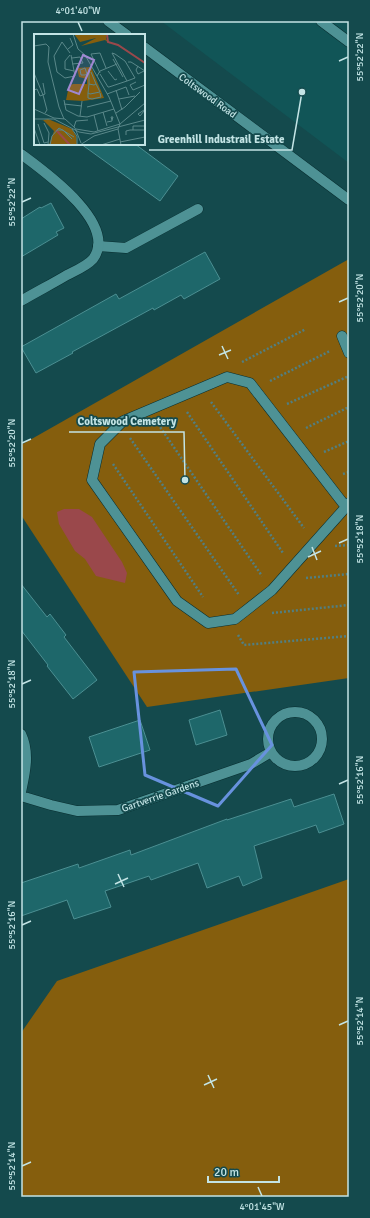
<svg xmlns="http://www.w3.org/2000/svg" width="370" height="1218" font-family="Signika,sans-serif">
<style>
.built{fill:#115557}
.green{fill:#855e0d}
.water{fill:#9a484b}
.building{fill:#1e676a;stroke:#4b8f92}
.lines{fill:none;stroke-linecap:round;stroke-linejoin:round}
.lane-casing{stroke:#082e30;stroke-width:11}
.street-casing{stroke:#082e30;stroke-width:11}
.secondary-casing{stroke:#082e30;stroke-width:11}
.path{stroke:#517f82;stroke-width:2.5;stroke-dasharray:2 2;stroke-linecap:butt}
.lane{stroke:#4e9295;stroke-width:10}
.street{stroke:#4e9295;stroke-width:10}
.secondary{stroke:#4e9295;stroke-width:10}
.marked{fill:none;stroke:#6892de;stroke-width:3;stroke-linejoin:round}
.ticks{fill:none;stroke:#c3e4e5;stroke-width:1.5}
.labels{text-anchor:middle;stroke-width:3.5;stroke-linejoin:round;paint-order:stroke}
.street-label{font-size:10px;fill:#c3e4e5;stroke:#144a4d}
.inset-river{fill:none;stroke:#9a484b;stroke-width:2}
.inset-road{fill:none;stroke:#5a888a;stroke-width:1}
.view{fill:#9f88d2;fill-opacity:0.15;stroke:#9f88d2;stroke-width:2}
.inset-edge{fill:none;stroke:#c3e4e5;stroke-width:2}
.leader{fill:none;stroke:#c3e4e5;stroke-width:1.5}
.callout-dot{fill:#c3e4e5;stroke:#144a4d;stroke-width:1.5}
.callout-label{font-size:11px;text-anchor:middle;font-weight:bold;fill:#c3e4e5;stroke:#144a4d;stroke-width:3.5;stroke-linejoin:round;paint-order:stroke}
.neatline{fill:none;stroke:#c3e4e5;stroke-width:1.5}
.ticks-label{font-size:10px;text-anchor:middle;fill:#c3e4e5}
</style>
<rect width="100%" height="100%" fill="#144a4d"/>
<path class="built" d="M161 21H349V163Z"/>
<path class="green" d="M349 259V678L147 707 21 515V445Z
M349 879V1197H21V1033L57 981Z"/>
<path class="water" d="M64 509H79L92 517 122 562 127 573 125 583 96 576 85 559 75 551 59 524 57 512Z"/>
<path class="building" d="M81 144H135L178 176 160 201Z
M51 203 64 228 56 232 58 235 21 257V219L40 207 41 208Z
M205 252 220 279 184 299 181 295 154 310 153 308 72 352 73 353 36 373 21 347 116 294 119 299Z
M21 584 47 617 50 614 66 635 64 637 97 680 73 699 47 666 48 665 21 630Z
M220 710 227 735 196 745 189 720Z
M140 720 150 750 99 767 89 737Z
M334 794 344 824 319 833 316 825 254 846 262 878 243 886 239 876 207 888 198 863 151 880 149 876 105 891 111 907 74 919 67 900 21 916V883L78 864 79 868 130 850 131 855 227 819V820L291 799 294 807Z"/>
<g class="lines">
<g class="lane-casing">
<path id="lane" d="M321 21 349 42
M98 246 126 248 198 209
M342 336 349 353
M346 507 250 383 227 377 123 421 100 444 92 480 177 601 208 623 235 619 272 590 346 507 349 503"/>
</g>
<g class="street-casing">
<path id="street" d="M21 154C44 171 119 224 93 259 87 266 75 271 67 275 52 284 36 292 21 301
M268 739a27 27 0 1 1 54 0a27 27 0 1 1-54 0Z
M21 734C30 753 25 773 21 792
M21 796 51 805 77 811 118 810 251 764 271 752"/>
</g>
<g class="secondary-casing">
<path id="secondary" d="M108 21 127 35
M144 47 349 200"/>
</g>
<path class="path" d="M242 362 306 329
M270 381 330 351
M211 402 304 528
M287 404 349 376
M187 412 283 553
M158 424 262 576
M306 428 349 407
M130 438 239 595
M324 452 349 441
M113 464 203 597
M343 474 349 472
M335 546 349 545
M306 578 349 574
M272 613 349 605
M238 635 244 645 349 636"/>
<use href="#lane" class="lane"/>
<use href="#street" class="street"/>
<use href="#secondary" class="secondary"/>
</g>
<path class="marked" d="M236 669 272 745 218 806 145 775 134 672Z"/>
<path class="ticks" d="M78 22 82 31M339 61 348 57M22 202 31 198M339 302 348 298M222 346 228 359M219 355 231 350M22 443 31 439M339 543 348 539M312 547 317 560M308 557 321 551M22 684 31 680M339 784 348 780M118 874 124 887M115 884 128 878M22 925 31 921M339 1025 348 1021M208 1075 214 1088M204 1085 217 1079M22 1166 31 1162M258 1187 262 1196"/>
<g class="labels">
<g class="street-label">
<text transform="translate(208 95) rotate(36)" y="4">Coltswood Road</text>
<text transform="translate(160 795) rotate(-19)" y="4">Gartverrie Gardens</text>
</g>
</g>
<g transform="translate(34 34)">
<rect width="111" height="111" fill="#144a4d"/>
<path d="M40 0H73L72 5 76 10 71 6 47 12 62 4 46 8ZM57 33 70 64 49 67 32 66 35 52 39 50H53V45L45 43 43 34ZM14 85 38 95 42 102 43 111H15L20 97 9 86 0 88Z" fill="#855e0d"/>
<path class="inset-river" d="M73 0 74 8 84 11 111 29M22 96 36 111"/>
<path class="inset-road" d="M39 0 44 15 51 21 75 63 86 90 84 95 60 102 46 111M0 12 12 10 15 13 14 28 25 73 30 85M34 15 39 11 36 4M36 19 28 8 20 22 23 38 31 44 41 42 37 21M36 21 31 27V35L40 37M38 24 46 23 49 29 38 30M79 25 89 43M94 28H97L111 37M104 32 102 36 104 40 110 37M55 35V50L60 51 62 50 57 38M74 37 81 46 83 45M0 39 9 61 13 76 11 79M66 39 57 20 66 19 72 34M53 40 51 34 46 36 47 41H51L55 39M66 40 74 53H75L93 47 101 44 91 27 81 20 78 19 93 47M63 42 66 37 83 30M102 48 96 51 99 56 111 51M55 50 54 59 56 60 66 58 62 50M0 56 3 55 6 62 11 60 9 49M82 56 88 76M54 59V64L58 65 67 63 66 59M73 60 92 53 95 61M85 65 101 62M30 66 32 76 44 82 53 83 80 75M30 70 48 72M53 73 77 67M0 75 20 84 31 85 41 94 47 109M110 76 104 80 106 82 110 77M69 78 73 92M82 79 91 73 106 58M60 81 64 97M46 82 48 67M0 85H20L45 98 57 100 111 86M73 88 78 87V86L77 83H79L78 86M10 89 15 99 14 111M4 90 10 109 14 108M86 90 111 69M40 93 42 87 54 86M0 94 6 111M38 95 43 102V111M42 95 60 98 86 90M84 95 87 111M23 96H29L38 105M99 96V92H111M92 101V97L96 96H111M86 108 111 103M16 111 18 102 25 94 40 103M67 111 86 105"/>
<path class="view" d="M49 21 60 26 45 60 34 56Z"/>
<rect width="111" height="111" class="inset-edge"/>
</g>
<path class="leader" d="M302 92L292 150H149M185 480L184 432H69"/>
<g class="callout-dot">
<circle cx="302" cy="92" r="4"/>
<circle cx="185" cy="480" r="4"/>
</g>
<g class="callout-label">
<text x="221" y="143">Greenhill Industrail Estate</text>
<text x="127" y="425">Coltswood Cemetery</text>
</g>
<rect width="370" height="1218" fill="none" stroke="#144a4d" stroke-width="44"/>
<path d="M208 1176v6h71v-6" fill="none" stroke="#c3e4e5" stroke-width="2"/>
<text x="214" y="1176" font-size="12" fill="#c3e4e5" stroke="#144a4d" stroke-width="3" paint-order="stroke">20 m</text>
<rect x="22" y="22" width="326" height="1174" class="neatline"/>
<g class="ticks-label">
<text x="78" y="14">4°01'40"W</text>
<text transform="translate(359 57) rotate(-90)" y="4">55°52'22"N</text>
<text transform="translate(11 202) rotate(-90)" y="4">55°52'22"N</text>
<text transform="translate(359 298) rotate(-90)" y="4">55°52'20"N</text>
<text transform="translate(11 443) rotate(-90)" y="4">55°52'20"N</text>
<text transform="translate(359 539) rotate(-90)" y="4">55°52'18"N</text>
<text transform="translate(11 684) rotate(-90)" y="4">55°52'18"N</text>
<text transform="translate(359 780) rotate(-90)" y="4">55°52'16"N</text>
<text transform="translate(11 925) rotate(-90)" y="4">55°52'16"N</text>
<text transform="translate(359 1021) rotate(-90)" y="4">55°52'14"N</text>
<text transform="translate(11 1166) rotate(-90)" y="4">55°52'14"N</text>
<text x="262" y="1210">4°01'45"W</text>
</g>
</svg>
